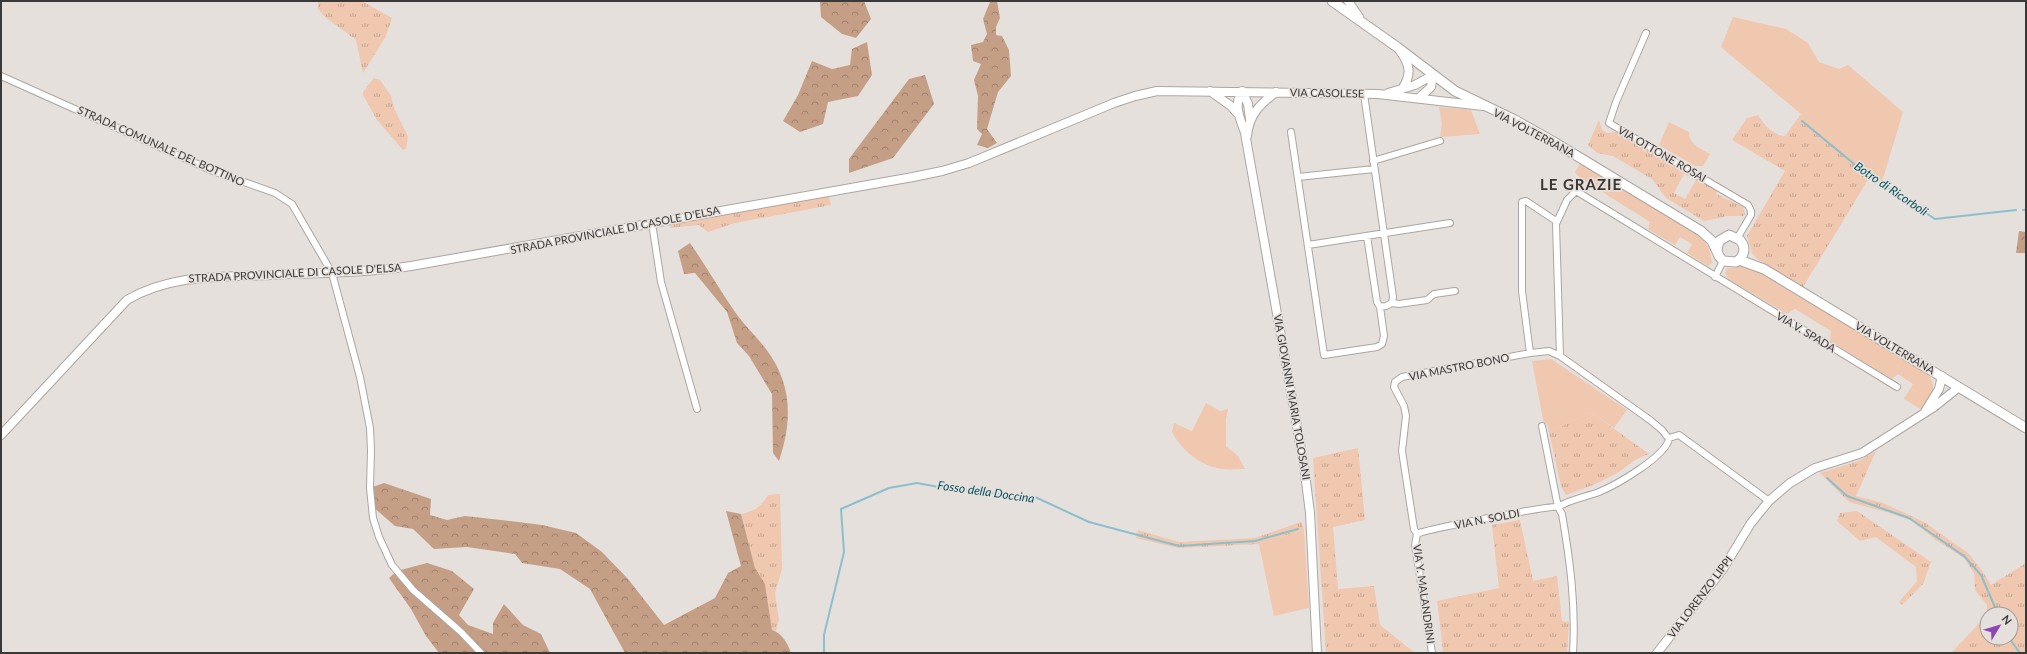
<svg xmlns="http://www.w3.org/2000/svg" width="2027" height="654" font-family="Lato,sans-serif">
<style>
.grass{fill:url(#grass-tufts)}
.forest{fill:url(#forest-crowns)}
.green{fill:#f0c7af}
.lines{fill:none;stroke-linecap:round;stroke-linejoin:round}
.stream{stroke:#8cbfcd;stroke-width:2}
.street-casing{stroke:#aca6a2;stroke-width:8}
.secondary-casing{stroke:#aca6a2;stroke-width:10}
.primary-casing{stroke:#aca6a2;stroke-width:11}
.street{stroke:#fff;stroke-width:6}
.secondary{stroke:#fff;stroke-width:8}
.primary{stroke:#fff;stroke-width:9}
.labels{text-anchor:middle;stroke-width:3.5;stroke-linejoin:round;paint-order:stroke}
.street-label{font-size:11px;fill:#3b3938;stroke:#e6e0dc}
.water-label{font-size:12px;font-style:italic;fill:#055160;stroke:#e6e0dc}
.district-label{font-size:15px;font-weight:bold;letter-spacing:1px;fill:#3c3734;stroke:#e6e0dc}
</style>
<defs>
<pattern id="grass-tufts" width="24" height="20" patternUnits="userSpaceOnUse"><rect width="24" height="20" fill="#f0c7af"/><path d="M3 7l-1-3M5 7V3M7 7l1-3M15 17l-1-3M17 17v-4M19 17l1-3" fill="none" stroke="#c4a38f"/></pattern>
<pattern id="forest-crowns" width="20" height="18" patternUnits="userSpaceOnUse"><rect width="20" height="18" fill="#c59e86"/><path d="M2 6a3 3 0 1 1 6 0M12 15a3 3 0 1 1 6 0" fill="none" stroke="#a1826f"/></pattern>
</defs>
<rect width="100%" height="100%" fill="#e6e0dc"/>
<path class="grass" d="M318 1H362L392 18 386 36 363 73 356 40 325 17 318 9Z
M374 78 380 80 391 96 394 108 408 137 406 149 403 150 377 120 363 95V92Z
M1801 114 1872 173 1803 287 1757 259 1752 253 1747 236 1785 171 1732 140 1747 118 1758 115C1763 124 1774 136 1785 136Z
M1599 120 1602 130 1607 133 1616 132 1690 174V177L1684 174 1674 193 1685 199 1696 180H1698L1717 191 1716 194 1743 207 1745 214 1743 216H1728L1704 221 1666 198 1652 179 1613 156 1597 153 1588 145Z
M829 196 831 205 735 223 708 232 699 225 670 228V223Z
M1591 412 1649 454C1633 459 1630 465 1617 473 1601 482 1583 489 1566 495L1561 486 1549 432Z
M1358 448 1365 520 1333 527 1338 589 1374 586 1380 625 1415 653H1326L1313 458Z
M1876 451 1856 496 1883 503 1924 522 1968 553 1981 569 1991 585 2026 563V653H1951L1987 615V638H2011V614H1987V605L1975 590 1974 573 1964 558 1936 540 1912 521 1890 513 1849 502 1820 473 1859 461Z
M780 494 782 569 775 593 779 620 776 631 772 630 765 584 755 568 741 514C755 511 761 507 768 495Z
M1857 511 1931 562 1923 584 1902 605 1899 602 1917 581 1916 567 1876 537 1860 541 1837 521 1840 513Z
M1520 520 1533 581 1557 576 1562 621 1569 622 1567 653H1437L1443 651 1437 601 1499 588 1492 525Z
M1301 522 1304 530 1259 544 1178 548 1136 538 1138 530 1179 542 1255 538Z"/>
<path class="forest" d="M820 1H864L871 19 856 38 842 34 821 17Z
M992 1H997L1000 18 996 27V35L1002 36 1009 50 1011 76 998 92 987 129 997 143 988 148 977 145 982 134 977 129 978 96 974 80 981 64 973 61 971 45 983 42 987 34 983 19 990 2Z
M867 42 872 75 858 96 828 102 823 124 800 132 783 121 798 95 812 61 832 69 850 65 852 49Z
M925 75 934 104 893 158 849 173V159L909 79Z
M2019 231 2026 232V253H2016Z
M690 243C706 266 720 290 735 312 744 325 756 336 766 349 793 385 792 421 779 461L773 453 772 394 749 356 737 343 727 312 695 273 684 274 678 251Z
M384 483 431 499 430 515 447 520 465 516 510 521 542 525 576 533 602 552 628 579 664 625 715 598 728 573 741 566 726 511 741 514 755 568 765 584 772 630C782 633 788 644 791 653H625L590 589 560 569 522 563 515 554 467 547 434 549 413 529 395 526 372 506 370 488Z
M427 563 452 571 474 589 459 615 468 625 493 634V623L504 604 523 625 541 634 550 653H439L426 636 411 609 389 578 397 571Z"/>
<path class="green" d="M1733 17 1786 29 1808 43 1819 62 1839 69 1848 65 1903 112 1882 182 1721 47Z
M1439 107 1471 110 1480 134 1440 137 1442 124Z
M1669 122 1689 132C1689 145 1700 148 1710 154L1703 166H1695L1659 145Z
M1580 164 1705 239 1704 241 1709 248 1712 263 1708 266 1687 253 1692 244 1680 237 1675 245 1651 231 1648 229 1650 222 1580 178 1575 172Z
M1743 265 1755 270 1925 372C1939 384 1933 398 1922 410L1904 399 1913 384 1898 374 1892 379 1830 341 1831 331 1795 309 1787 314 1728 279 1725 273 1727 268H1734Z
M1551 359 1627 410 1614 428 1591 412 1549 432 1547 423 1544 424 1532 361Z
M1206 403 1220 411 1228 409 1226 419V446L1238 456 1245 469C1238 469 1230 470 1223 469 1202 467 1181 450 1172 432L1174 423 1192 431Z
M1304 530 1309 608 1274 616 1259 544Z"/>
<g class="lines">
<path class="stream" d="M1802 121 1859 168 1935 219 2016 210
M2023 210H2026
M1827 478 1847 496 1909 518 1964 556 1981 575 1998 614
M2009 638 2020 653
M824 653V635L844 552 841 509 889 488 917 483 949 489 1035 497 1089 522 1179 546 1255 541 1298 529"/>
<g class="street-casing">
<path id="street" d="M1646 33 1616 102 1609 123 1748 205 1751 211V215L1738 237
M1 76 213 171 275 193 292 204 332 273 360 377 370 428 371 450 370 488 373 518 379 537 392 565 413 590 461 632 481 653
M1364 94 1393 297 1392 303 1386 306 1380 307 1377 302 1367 236
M1291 132 1324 355 1377 347 1382 344 1384 336 1380 307
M1373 161 1440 141
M1298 177 1374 169
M652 223 661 282 697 409
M1308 245 1450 223
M1715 277 1723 261
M1392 303 1399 304 1427 300 1434 294 1455 291
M1530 353 1522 291V202L1526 201 1556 221
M1542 426 1558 507 1562 514C1570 560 1576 606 1573 653
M1669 438 1679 435 1769 501
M1558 507C1570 499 1586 497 1599 492 1616 485 1665 457 1669 439L1662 430 1650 420 1560 356 1556 224 1567 200 1576 191 1897 387
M1417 534 1414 529 1402 451 1406 416 1404 406 1394 387 1395 382 1402 377 1530 353 1549 351 1560 356
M1417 534C1423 530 1551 505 1558 507
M1417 534 1415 545 1432 653"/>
</g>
<g class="secondary-casing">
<path id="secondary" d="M1348 1 1359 17
M1400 51C1410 64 1412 75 1402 89
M1210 91 1231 106 1238 114
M1242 91C1233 107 1240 117 1245 133L1304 466 1310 513 1317 653
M1242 91 1248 104 1250 119
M1388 93 1415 85 1433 75
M1420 97 1431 87 1433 75
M1247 136C1249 115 1259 105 1276 92
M1926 410 1939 389 1942 376
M1 435 127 300C171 274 221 277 271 275 318 273 364 273 411 266L913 177 942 171 969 163 1114 103 1135 96 1157 91 1378 94 1483 106
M1657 653 1723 569 1751 523 1769 501 1790 483 1815 468 1862 453 1934 407 1959 387"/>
</g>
<g class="primary-casing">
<path id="primary" d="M1332 1 1397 47 1455 91 1515 120 1554 142 1701 231 1712 241 1719 256 1723 261 1736 262C1744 257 1747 248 1740 240L1729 235 1719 241 1717 250
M1739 260 1764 269 2026 428"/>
</g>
<use href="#street" class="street"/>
<use href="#secondary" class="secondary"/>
<use href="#primary" class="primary"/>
</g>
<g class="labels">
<g class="street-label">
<text transform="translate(1327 93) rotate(1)" y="4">VIA CASOLESE</text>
<text transform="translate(1534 133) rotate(28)" y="4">VIA VOLTERRANA</text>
<text transform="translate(161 146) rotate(24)" y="4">STRADA COMUNALE DEL BOTTINO</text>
<text transform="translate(1662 154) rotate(30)" y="4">VIA OTTONE ROSAI</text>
<text transform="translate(615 230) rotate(-11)" y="4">STRADA PROVINCIALE DI CASOLE D'ELSA</text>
<text transform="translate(295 273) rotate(-3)" y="4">STRADA PROVINCIALE DI CASOLE D'ELSA</text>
<text transform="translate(1806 332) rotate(31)" y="4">VIA V. SPADA</text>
<text transform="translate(1895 348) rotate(31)" y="4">VIA VOLTERRANA</text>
<text transform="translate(1459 367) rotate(-11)" y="4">VIA MASTRO BONO</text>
<text transform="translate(1292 397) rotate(80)" y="4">VIA GIOVANNI MARIA TOLOSANI</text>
<text transform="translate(1487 519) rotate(-11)" y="4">VIA N. SOLDI</text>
<text transform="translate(1424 594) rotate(82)" y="4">VIA Y. MALANDRINI</text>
<text transform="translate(1700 597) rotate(-53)" y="4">VIA LORENZO LIPPI</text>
</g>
<g class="water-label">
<text transform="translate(1891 189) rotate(34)" y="4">Botro di Ricorboli</text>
<text transform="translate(986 492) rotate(8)" y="4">Fosso della Doccina</text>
</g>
<g class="district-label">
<text x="1581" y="190">LE GRAZIE</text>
</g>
</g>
<rect width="2027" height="654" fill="none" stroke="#3b3938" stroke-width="4"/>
<g transform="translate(1999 626) rotate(52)"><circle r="19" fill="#e6e0dc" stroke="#a29d9a"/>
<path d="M0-3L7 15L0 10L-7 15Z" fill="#8e45b8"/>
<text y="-6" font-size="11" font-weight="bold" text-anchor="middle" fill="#3b3938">N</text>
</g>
</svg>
